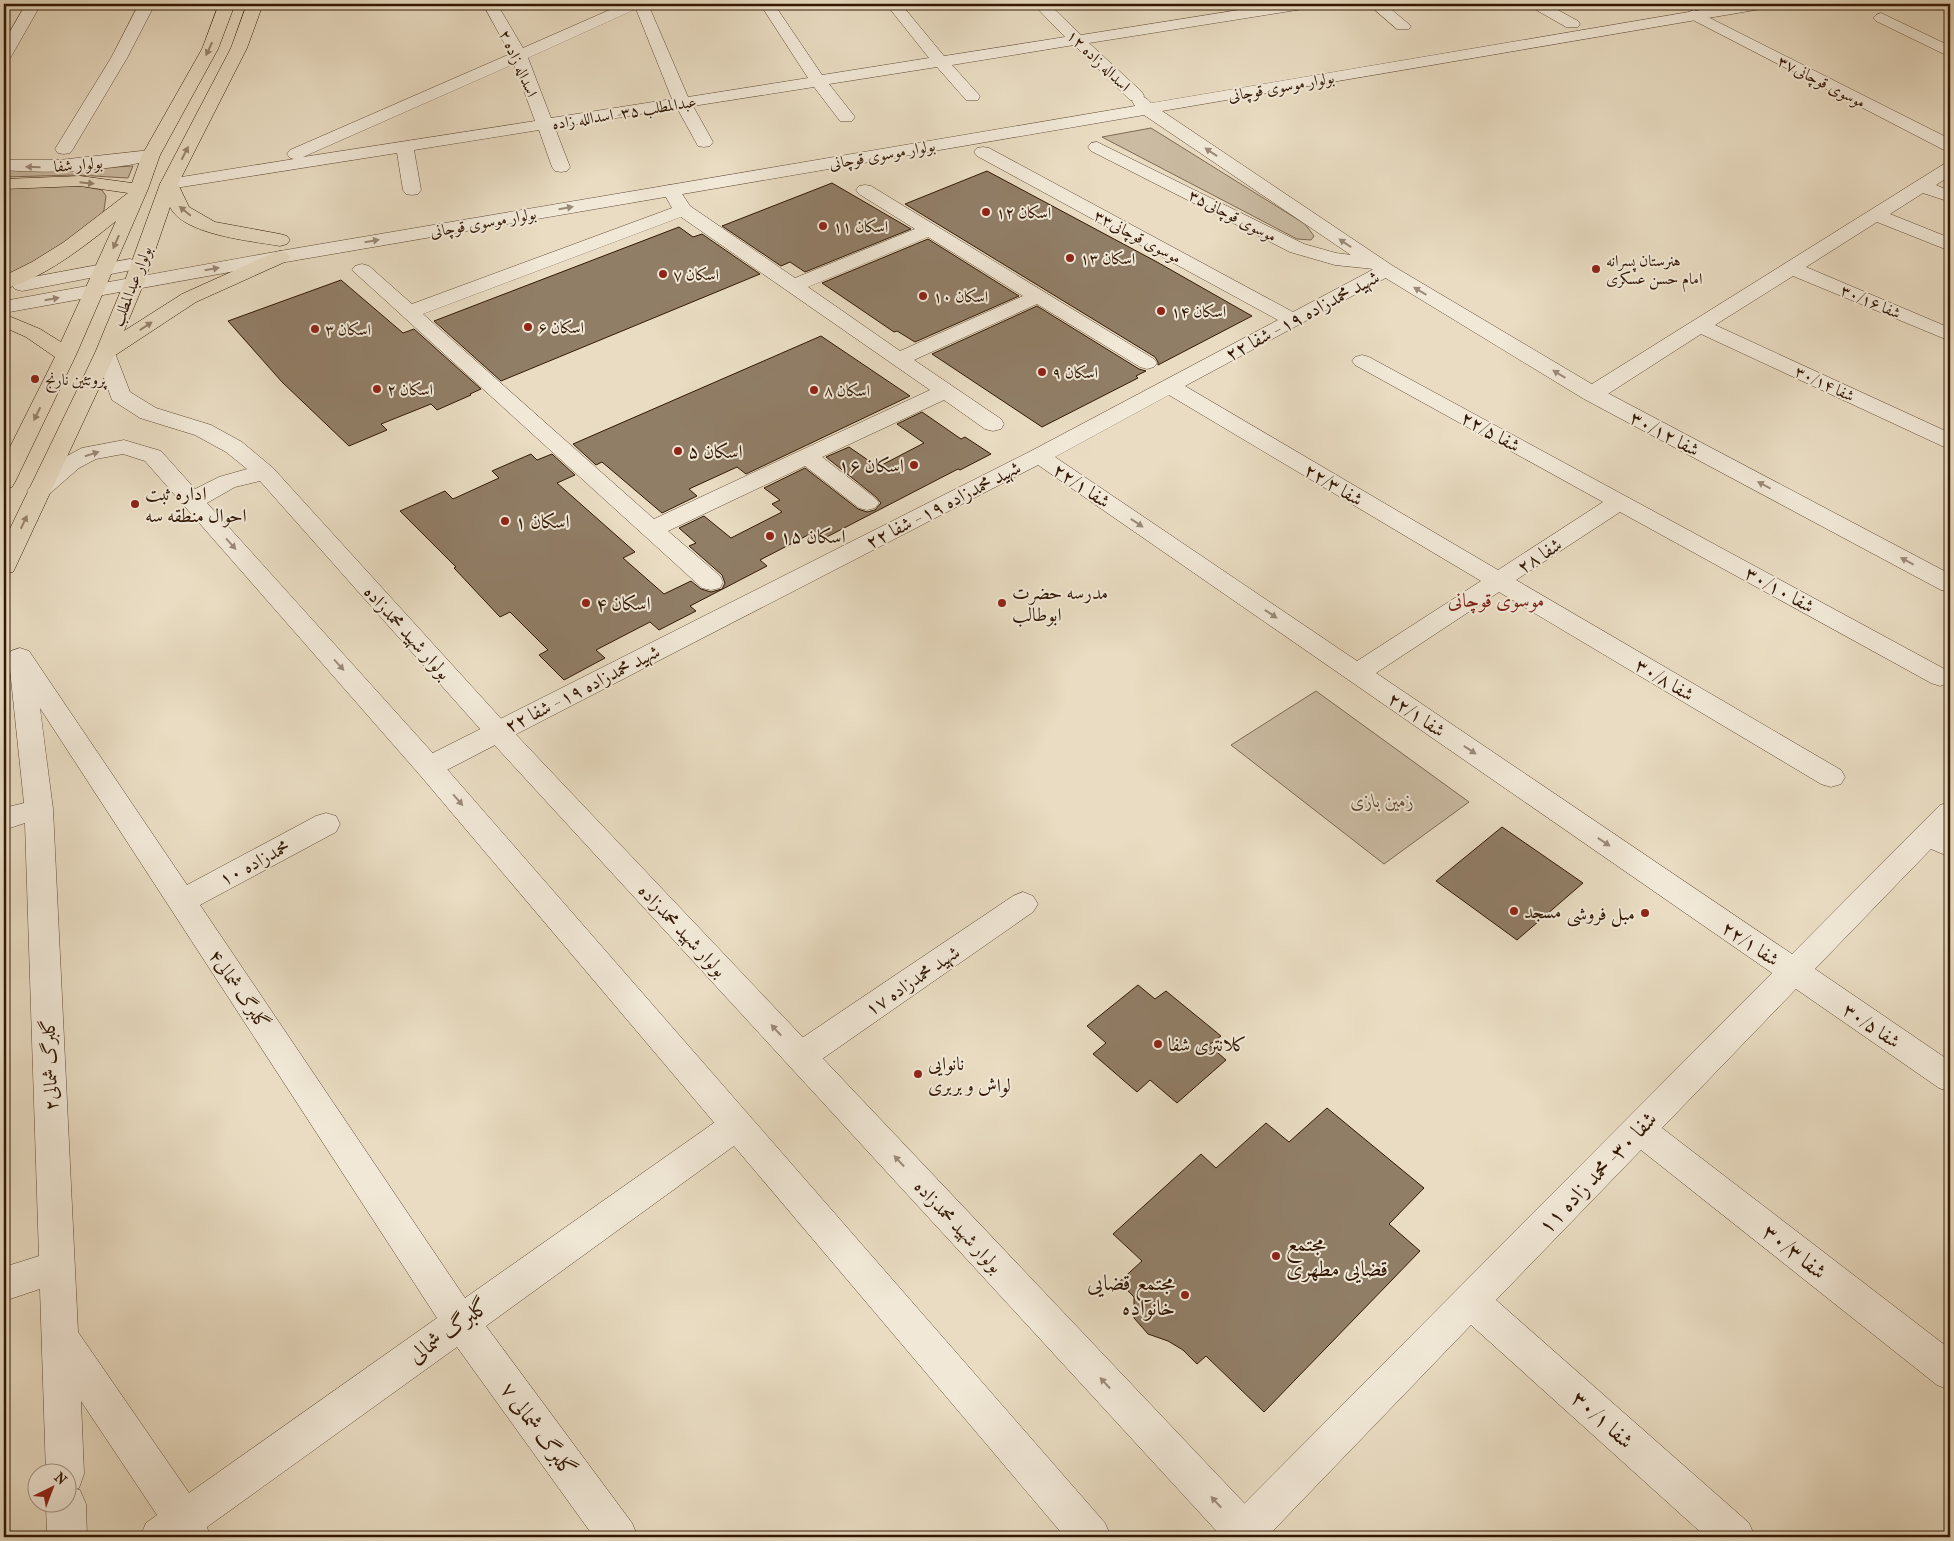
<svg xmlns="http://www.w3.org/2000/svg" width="1954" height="1541" font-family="'IM FELL French Canon',Amiri,serif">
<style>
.green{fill:#cabba2;stroke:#7e6a53}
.building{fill:#917e67;stroke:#321804}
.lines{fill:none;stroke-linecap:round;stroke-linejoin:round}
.minor-casing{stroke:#604934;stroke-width:1}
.tertiary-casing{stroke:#604934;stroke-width:1}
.primary-casing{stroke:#321804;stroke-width:1}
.minor{fill:#f1e8d7;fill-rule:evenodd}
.tertiary{fill:#f1e8d7;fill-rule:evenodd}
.primary{fill:#e9dcc2;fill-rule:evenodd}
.oneway{fill:#97846c}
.oneway2{fill:#9b8a78}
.poi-dot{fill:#8f2418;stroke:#f1e8d7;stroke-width:2}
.labels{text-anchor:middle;stroke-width:4;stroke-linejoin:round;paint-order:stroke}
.far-street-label{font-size:16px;fill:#321804;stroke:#f1e8d7}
.far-poi-label{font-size:16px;fill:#321804;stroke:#f1e8d7;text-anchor:start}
.street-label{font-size:19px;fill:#321804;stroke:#f1e8d7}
.poi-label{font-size:19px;fill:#321804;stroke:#f1e8d7;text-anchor:start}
.park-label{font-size:19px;font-style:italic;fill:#604933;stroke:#f1e8d7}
.neighbourhood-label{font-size:20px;fill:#7a1f14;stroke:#f1e8d7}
.near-street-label{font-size:22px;fill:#321804;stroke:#f1e8d7}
.near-poi-label{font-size:22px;fill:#321804;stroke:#f1e8d7;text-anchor:start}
</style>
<rect width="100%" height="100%" fill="#e9dcc2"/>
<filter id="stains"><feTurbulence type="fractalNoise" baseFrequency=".004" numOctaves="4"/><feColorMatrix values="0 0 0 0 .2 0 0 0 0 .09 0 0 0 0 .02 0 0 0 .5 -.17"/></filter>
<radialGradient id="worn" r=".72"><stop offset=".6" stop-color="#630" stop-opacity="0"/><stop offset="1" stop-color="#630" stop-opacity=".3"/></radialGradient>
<path class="green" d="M1151 128 1305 224 1314 236 1311 240 1297 239 1102 137Z
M133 166 128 178 77 175 4 177V169L97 168Z
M81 186 102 190 106 196 104 210 99 219 28 267 4 277V188Z
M1316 691 1469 802 1384 864 1231 745Z"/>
<path class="building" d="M987 171 1157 262 1252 316 1158 365V362L1155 357 905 204Z
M832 183 911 229 805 272 790 262 781 266 722 226Z
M679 227 693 237 702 234 760 274 501 381 434 321Z
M928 239 1019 296 915 342 897 331 894 332 822 283Z
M341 280 403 333 414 329 481 389 470 394 471 395 437 410 431 404 381 424 387 430 349 446 282 382 228 321Z
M1037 306 1139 369 1146 371 1136 376 1138 378 1042 427 932 354Z
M821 336 910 396 746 474 737 467 689 489 697 496 662 513 602 462 596 465 573 444Z
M922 412 961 439 965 437 991 454 960 470 958 469 817 542 808 535 760 560 767 566 690 606 696 611 659 630 650 622 596 650 605 658 564 680 539 655 548 650 510 612 500 617 454 568 456 567 400 511 445 491 453 499 499 478 492 471 531 454 537 460 552 454 575 475 557 483 635 552 623 558 664 594 691 581 701 589 711 592 722 589 725 583 722 575 689 546 696 543 679 528 704 516 731 538 782 512 772 504 780 500 764 488 805 468 858 509 867 512 875 510 881 503 876 497 826 457 849 447 878 467 924 443 897 424Z
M1502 827 1583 883 1517 940 1436 881Z
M1138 985 1155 999 1166 991 1221 1036 1209 1045 1226 1060 1177 1103 1150 1080 1137 1092 1093 1054 1106 1043 1087 1026Z
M1327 1108 1424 1188 1389 1224 1420 1251 1264 1412 1206 1356 1197 1364 1183 1350 1168 1341 1148 1334 1134 1318V1297L1119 1282 1142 1261 1113 1234 1201 1154 1216 1168 1266 1123 1289 1142Z"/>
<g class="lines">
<g class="minor-casing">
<path id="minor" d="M26 4H41L12 55 10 58 4 60V42Z
M139 4H155L127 58 73 149 70 153 64 154 58 153 55 149 111 58Z
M483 4H497L523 48 623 4H648L688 97 808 78 760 4H774L822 75 929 58 886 4H901L944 56 1065 37 1033 4H1049L1081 35 1276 4H1311L1308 7 1303 9 1089 43 1142 92 1144 96 1142 100H1130L1074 45 952 65 980 96 978 100H966L937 67 829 84 855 117 852 121H840L814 87 693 106 713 142 710 146 704 147 698 146 677 108 555 128 570 167 567 171 561 172 555 171 552 167 539 130 414 150 421 190 418 194 412 195 406 194 403 190 397 153 169 189 163 188 160 184 163 180 169 179 294 159 290 158 287 154 290 150 510 54ZM636 9 672 99 551 118 528 58ZM514 64 535 121 303 157Z
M1368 4H1385L1411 26 1409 29H1397Z
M1528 4H1547L1578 21 1580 24 1578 27H1566L1531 7Z
M1694 10 1950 139V151L1944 150 1689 18 1686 15 1689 12Z
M1881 13 1950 46V57L1876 21 1873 18 1876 15Z
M1097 142 1304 244 1336 253 1383 259 1385 264 1393 266 1396 270 1393 274 1185 386 1498 570 1603 502 1355 365 1352 361 1355 357 1362 355 1369 357 1950 672 1949 683 1940 686 1931 683 1620 512 1516 580 1841 770 1845 777 1841 784 1831 787 1821 784 1499 592 1376 673 1792 954 1940 805 1950 802V830L1948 832 1950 833V857L1931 849 1815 969 1950 1061V1092L1939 1088 1796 989 1662 1128 1950 1349V1390L1937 1385 1641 1150 1496 1300 1749 1523 1755 1537H1706L1471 1325 1267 1537H1226L1224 1532 1230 1518 1772 973 1038 465 439 774 429 777 419 774 415 767 419 760 1031 451 1278 320 977 156 974 152 977 148 983 147 989 148 1293 312 1374 269 1335 265 1290 252 1091 151 1088 147 1091 143ZM1169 395 1481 581 1357 661 1055 457Z
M1950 163V176L1936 185 1950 191V202L1923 193 1890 214 1950 238V251L1877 222 1806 267 1950 328V341L1793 276 1715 325 1950 433V448L1942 446 1701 334 1600 399 1592 400 1584 399 1581 394 1584 389 1944 164Z
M671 185 677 186 690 206 795 278 915 229 859 194 856 190 859 186 865 185 871 186 1154 359 1157 363 1154 367 1147 369 1140 367 1037 304 914 360 1001 419 1004 424 1001 429 993 431 985 429 944 400 822 457 875 498 879 503 875 508 867 510 859 508 805 466 668 531 720 576 723 582 720 588 711 590 702 588 352 270 355 266 362 264 369 266 412 304 672 208 662 190 665 186ZM681 217 930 390 654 519 423 314ZM928 237 1023 296 900 351 808 287Z
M20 648 29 651 187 885 316 816 326 813 336 816 340 824 336 832 200 905 465 1298 725 1115 737 1110 749 1115 754 1125 749 1135 486 1326 632 1523 638 1537H594L457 1347 207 1527 210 1537H140L146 1523 157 1515 81 1401 84 1474 79 1488 76 1489 80 1490 86 1504 87 1537H47L46 1504H68V1474H46L40 1289 4 1301V1267L39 1256 25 823 4 830V808L24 803 9 660 7 657 11 651ZM40 708 437 1318 189 1493 78 1332 53 809Z
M1023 892 1033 896 1038 904 1033 912 812 1066 801 1070 790 1066 785 1056 790 1046 1013 896Z"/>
</g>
<g class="tertiary-casing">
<path id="tertiary" d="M1736 4H1769L1766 7 1761 9 1162 111 1393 266 1600 389 1950 574V592L1941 590 1584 399 1379 274 1144 115 280 263 4 313V301L280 251 1135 106 1132 101 1134 97C1142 95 1146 97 1151 103Z
M151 150 157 151 160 155 157 159C110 171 52 174 4 170V160H59Z
M130 259 137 261 140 265 137 269 22 291 15 289 12 285 15 281 22 279Z
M105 347 112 349 115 353 130 392 156 408 211 425 242 442 273 468 506 724 1263 1523 1269 1537H1222L488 738 260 481 235 487 207 503 439 760 1105 1523 1111 1537H1065L419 774 145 461 123 454 96 459 79 468 47 496 39 498 31 496 27 491 31 486 63 458 82 448 124 440 161 451 195 489 219 477 247 469 226 452 195 435 140 418 112 400 95 353 98 349Z"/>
</g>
<g class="primary-casing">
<path id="primary" d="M219 4H235L218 49 160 155 148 189 76 355 15 482 12 487 4 489V459L55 357 26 337 4 327V314L40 329 61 342 116 221C85 246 43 279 4 289V276L32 262 64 242 128 193 80 186 4 189V179L80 176 132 183 142 155 202 49Z
M247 4H263L247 48 178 184 189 207 215 222 280 234 287 236 290 240 287 244 280 246C252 241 183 235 170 207L144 283 124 331 182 294 273 253 280 251 287 253 290 257 287 261 196 302 114 356 16 566 13 572 4 574V541L95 353 124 283 160 184 231 48Z"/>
</g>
<use href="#minor" class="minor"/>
<use href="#tertiary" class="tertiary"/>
<use href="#primary" class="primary"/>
</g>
<defs><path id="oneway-solid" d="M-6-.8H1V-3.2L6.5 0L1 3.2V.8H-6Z" transform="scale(1.25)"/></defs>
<g class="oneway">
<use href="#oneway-solid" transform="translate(209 49) rotate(115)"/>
<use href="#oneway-solid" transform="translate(185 153) rotate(-63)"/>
<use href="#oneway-solid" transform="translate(87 183) rotate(6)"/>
<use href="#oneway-solid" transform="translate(185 211) rotate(-141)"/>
<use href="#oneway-solid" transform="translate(116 242) rotate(114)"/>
<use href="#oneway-solid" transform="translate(146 326) rotate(-33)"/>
<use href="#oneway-solid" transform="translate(37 414) rotate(116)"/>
<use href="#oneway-solid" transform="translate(24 522) rotate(-65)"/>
</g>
<g class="oneway2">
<use href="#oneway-solid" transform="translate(1211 152) rotate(-146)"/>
<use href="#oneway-solid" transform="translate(33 167) rotate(-179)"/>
<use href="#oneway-solid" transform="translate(566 208) rotate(-10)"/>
<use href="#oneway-solid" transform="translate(372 241) rotate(-10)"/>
<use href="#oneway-solid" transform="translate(1345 243) rotate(-146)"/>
<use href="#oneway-solid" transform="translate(212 269) rotate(-10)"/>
<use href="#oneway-solid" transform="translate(1420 291) rotate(-149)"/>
<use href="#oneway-solid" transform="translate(52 299) rotate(-10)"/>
<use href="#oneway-solid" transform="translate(1559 374) rotate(-149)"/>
<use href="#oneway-solid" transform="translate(92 454) rotate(-17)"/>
<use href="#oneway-solid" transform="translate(1764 485) rotate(-152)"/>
<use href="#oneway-solid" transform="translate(1137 523) rotate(34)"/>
<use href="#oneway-solid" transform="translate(231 544) rotate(48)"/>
<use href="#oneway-solid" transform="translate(1907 561) rotate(-152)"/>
<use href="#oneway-solid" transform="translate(1271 614) rotate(34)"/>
<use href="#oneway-solid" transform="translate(339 665) rotate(48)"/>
<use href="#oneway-solid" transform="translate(1470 750) rotate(34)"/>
<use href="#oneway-solid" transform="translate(458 800) rotate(49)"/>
<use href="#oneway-solid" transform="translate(1604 842) rotate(34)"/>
<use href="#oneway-solid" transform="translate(776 1030) rotate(-133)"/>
<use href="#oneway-solid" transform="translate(899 1161) rotate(-133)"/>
<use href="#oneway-solid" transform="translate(1105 1383) rotate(-133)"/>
<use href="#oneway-solid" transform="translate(1216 1502) rotate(-133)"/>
</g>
<g class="poi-dot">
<circle cx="986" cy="212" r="5"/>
<circle cx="823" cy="226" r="5"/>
<circle cx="1070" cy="258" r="5"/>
<circle cx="1596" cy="269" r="5"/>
<circle cx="663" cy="274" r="5"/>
<circle cx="923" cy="296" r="5"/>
<circle cx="1161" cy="311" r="5"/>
<circle cx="528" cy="327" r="5"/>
<circle cx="315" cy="329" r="5"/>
<circle cx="1042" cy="372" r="5"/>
<circle cx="35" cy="379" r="5"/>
<circle cx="377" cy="389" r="5"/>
<circle cx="814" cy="390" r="5"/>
<circle cx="678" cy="451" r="5"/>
<circle cx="914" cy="465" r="5"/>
<circle cx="135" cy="504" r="5"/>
<circle cx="505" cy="521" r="5"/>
<circle cx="770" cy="536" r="5"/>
<circle cx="586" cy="603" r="5"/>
<circle cx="1002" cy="603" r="5"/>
<circle cx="1514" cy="911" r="5"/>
<circle cx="1645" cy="913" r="5"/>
<circle cx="1158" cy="1044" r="5"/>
<circle cx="918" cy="1074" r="5"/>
<circle cx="1276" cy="1256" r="5"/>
<circle cx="1185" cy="1295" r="5"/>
</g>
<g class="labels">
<g class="far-street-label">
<text transform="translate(1099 60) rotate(44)" y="6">اسداله زاده ۱۲</text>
<text transform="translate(519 63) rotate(66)" y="6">اسداله زاده ۲</text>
<text transform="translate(1822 81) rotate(27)" y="6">موسوی قوچانی۳۷</text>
<text transform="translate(1281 86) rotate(-10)" y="6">بولوار موسوی قوچانی</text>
<text transform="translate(624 112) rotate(-9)" y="6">عبدالمطلب ۳۵- اسدالله زاده</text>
<text transform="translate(882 154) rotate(-10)" y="6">بولوار موسوی قوچانی</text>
<text transform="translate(78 164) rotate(-5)" y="6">بولوار شفا</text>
<text transform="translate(1233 215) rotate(27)" y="6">موسوی قوچانی۳۵</text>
<text transform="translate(483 222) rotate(-10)" y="6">بولوار موسوی قوچانی</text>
<text transform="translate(1138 236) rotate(28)" y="6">موسوی قوچانی۳۳</text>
<text transform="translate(131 286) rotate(-69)" y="6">بولوار عبدالمطلب</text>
<text transform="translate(1871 301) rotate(23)" y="6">شفا ۳۰/۱۶</text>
<text transform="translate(1825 383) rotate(25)" y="6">شفا ۳۰/۱۴</text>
</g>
<g class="far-poi-label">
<text x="996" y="218">اسکان ۱۲</text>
<text x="833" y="232">اسکان ۱۱</text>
<text x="1080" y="264">اسکان ۱۳</text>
<text x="1606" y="266">هنرستان پسرانه<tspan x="1606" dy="18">امام حسن عسکری</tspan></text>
<text x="673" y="280">اسکان ۷</text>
<text x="933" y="302">اسکان ۱۰</text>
<text x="1171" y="317">اسکان ۱۴</text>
<text x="538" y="333">اسکان ۶</text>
<text x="325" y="335">اسکان ۳</text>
<text x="1052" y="378">اسکان ۹</text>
<text x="45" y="385">پروتئین نارنج</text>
<text x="387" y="395">اسکان ۲</text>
<text x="824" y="396">اسکان ۸</text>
</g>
<g class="street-label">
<text transform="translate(1302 315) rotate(-28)" y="7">شهید محمدزاده ۱۹ - شفا ۲۲</text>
<text transform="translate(1491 431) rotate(29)" y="7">شفا ۲۲/۵</text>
<text transform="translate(1665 433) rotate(28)" y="7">شفا ۳۰/۱۲</text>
<text transform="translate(1334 484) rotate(31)" y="7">شفا ۲۲/۳</text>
<text transform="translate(1082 485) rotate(34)" y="7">۲۲/۱ شفا</text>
<text transform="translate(943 504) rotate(-27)" y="7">شهید محمدزاده ۱۹ - شفا ۲۲</text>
<text transform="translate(1539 555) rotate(-33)" y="7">شفا ۲۸</text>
<text transform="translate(1780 589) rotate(29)" y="7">شفا ۳۰/۱۰</text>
<text transform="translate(408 632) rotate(48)" y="7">بولوار شهید محمدزاده</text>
<text transform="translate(1665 679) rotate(31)" y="7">شفا ۳۰/۸</text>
<text transform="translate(582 688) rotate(-27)" y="7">شهید محمدزاده ۱۹ - شفا ۲۲</text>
<text transform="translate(1417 714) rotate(34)" y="7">۲۲/۱ شفا</text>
<text transform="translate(254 862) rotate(-28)" y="7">محمدزاده ۱۰</text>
<text transform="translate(683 930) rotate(47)" y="7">بولوار شهید محمدزاده</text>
<text transform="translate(1751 943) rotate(34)" y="7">۲۲/۱ شفا</text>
<text transform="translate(912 980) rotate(-34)" y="7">شهید محمدزاده ۱۷</text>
<text transform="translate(240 989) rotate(56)" y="7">گلبرگ شمالی۴</text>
<text transform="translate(1872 1025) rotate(34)" y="7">۳۰/۵ شفا</text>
<text transform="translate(49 1065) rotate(-92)" y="7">گلبرگ شمالی۲</text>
<text transform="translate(959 1226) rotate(47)" y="7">بولوار شهید محمدزاده</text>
</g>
<g class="poi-label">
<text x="688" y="458">اسکان ۵</text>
<text x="904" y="472" text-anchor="end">اسکان ۱۶</text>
<text x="145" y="500">اداره ثبت<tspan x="145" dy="22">احوال منطقه سه</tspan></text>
<text x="515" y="528">اسکان ۱</text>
<text x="780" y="543">اسکان ۱۵</text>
<text x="1012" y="599">مدرسه حضرت<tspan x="1012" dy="22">ابوطالب</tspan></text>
<text x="596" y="610">اسکان ۴</text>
<text x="1524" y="918">مسجد</text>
<text x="1635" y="920" text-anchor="end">مبل فروشی</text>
<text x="1168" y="1051">کلانتری شفا</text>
<text x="928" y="1070">نانوایی<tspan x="928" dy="22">لواش و بربری</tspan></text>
</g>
<g class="park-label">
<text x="1382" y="807">زمین بازی</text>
</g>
<g class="neighbourhood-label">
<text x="1496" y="607">موسوی قوچانی</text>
</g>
<g class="near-street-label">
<text transform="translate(1597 1172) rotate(-46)" y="8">شفا ۳۰- محمد زاده ۱۱</text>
<text transform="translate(1795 1251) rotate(38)" y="8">۳۰/۳ شفا</text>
<text transform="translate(448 1330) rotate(-36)" y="8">گلبرگ شمالی</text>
<text transform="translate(1603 1419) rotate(42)" y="8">شفا ۳۰/۱</text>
<text transform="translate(539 1429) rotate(54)" y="8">گلبرگ شمالی ۷</text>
</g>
<g class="near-poi-label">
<text x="1286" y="1251">مجتمع<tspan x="1286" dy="25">قضایی مطهری</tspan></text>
<text x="1175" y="1290" text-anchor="end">مجتمع قضایی<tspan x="1175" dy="25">خانواده</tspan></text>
</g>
</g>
<rect width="1954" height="1541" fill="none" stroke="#e9dcc2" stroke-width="20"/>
<rect x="5" y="5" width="1944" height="1531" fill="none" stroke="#321804" stroke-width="2.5"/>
<rect x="10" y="10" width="1934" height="1521" fill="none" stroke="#321804"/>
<g transform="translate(52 1488) rotate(42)"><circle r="24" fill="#f1e8d7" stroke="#a59583"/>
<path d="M0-4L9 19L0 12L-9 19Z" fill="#8f2418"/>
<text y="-8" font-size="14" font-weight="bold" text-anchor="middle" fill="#321804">N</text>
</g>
<rect width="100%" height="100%" filter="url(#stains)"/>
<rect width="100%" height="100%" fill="url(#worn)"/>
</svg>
